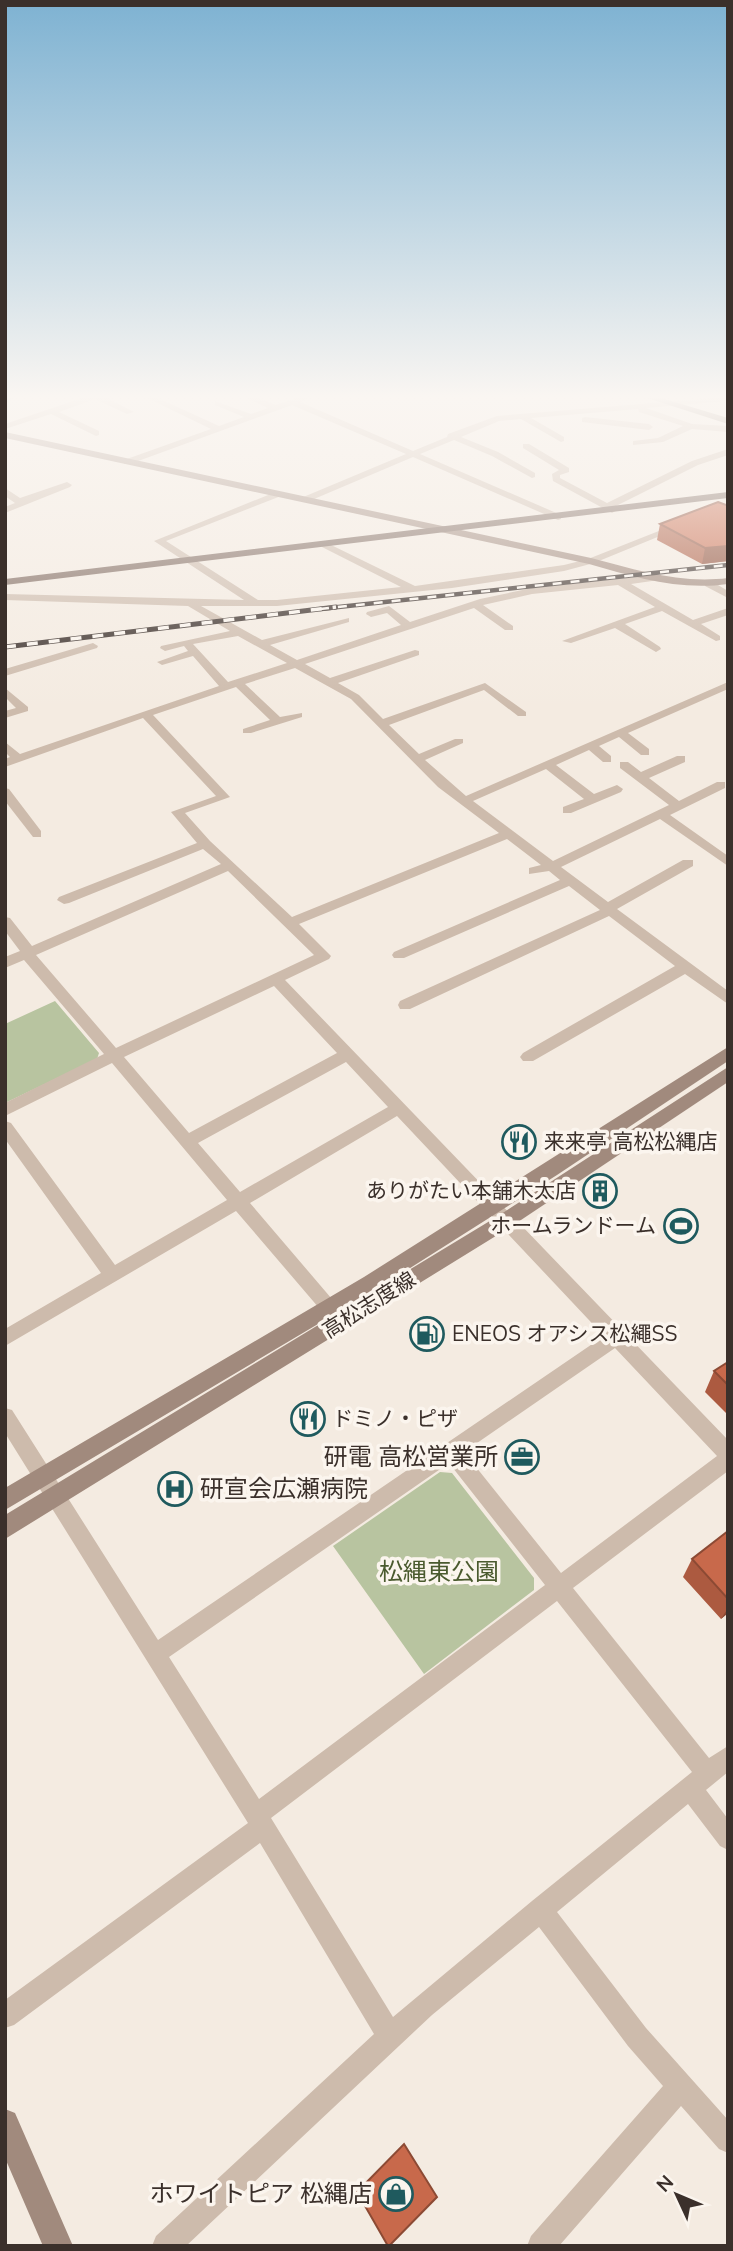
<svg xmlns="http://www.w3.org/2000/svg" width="733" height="2251" font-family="'Nunito Sans','Noto Sans JP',sans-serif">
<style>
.green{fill:#b8c4a0}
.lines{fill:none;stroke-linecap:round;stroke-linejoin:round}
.stream{stroke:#7fb0b2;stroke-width:2.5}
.street{fill:#cdbbac;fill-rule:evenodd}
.secondary{fill:#a18a7d;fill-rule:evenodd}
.primary{fill:#7d675c;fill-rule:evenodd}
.rail-far1-casing{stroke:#3b302b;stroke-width:4.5}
.rail-casing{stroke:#3b302b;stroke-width:5}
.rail-far1{stroke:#fbf5ee;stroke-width:2.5;stroke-dasharray:9;stroke-linecap:butt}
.rail{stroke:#fbf5ee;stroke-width:3.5;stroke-dasharray:11;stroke-linecap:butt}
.wall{fill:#ac5a40}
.shaded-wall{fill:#8c4a34}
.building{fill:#c8694b;stroke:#8c4a34;stroke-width:2}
.labels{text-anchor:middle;stroke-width:7;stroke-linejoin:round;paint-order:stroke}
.poi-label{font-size:21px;fill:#3b302b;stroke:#fbf5ee;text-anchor:start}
.street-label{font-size:21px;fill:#3b302b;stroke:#fbf5ee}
.near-poi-label{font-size:24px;fill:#3b302b;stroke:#fbf5ee;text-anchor:end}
.near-park-label{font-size:24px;fill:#4a5a2e;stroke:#fbf5ee}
</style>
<rect width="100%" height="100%" fill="#f4ebe1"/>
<path class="green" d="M55 1001 99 1053 97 1059 5 1103V1024Z
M440 1472 452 1473 534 1578V1590L424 1674 333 1546Z"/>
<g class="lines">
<path class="stream" d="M5 402 17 394"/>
<path class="street" d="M94 394H106L103 396 134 412 127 414 95 399 59 412 99 431V435L96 436 51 414 5 429V424Z
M139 394H149L219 426 244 417 215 405V401L251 414 268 408 238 394H249L276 405 308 394H319L300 402 413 451 447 437 448 434 497 416 726 397V401L646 408 692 424 728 426V432L692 429 663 442 633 445V441L658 438 683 426 639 412 638 409 531 418 564 437V441L561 442 521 419 499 421 461 437 498 452 535 473V477L532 478 492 456 454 440 420 454 561 515V519L558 520 413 457 307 502H301V498L406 454 292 405 130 464H124V460L211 429Z
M585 417 649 424 653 427 649 430 582 422V418Z
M523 444H529L569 468V472L560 475V478L607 503 692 461 728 449V455L698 465 614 507 617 510 612 513 553 481 552 474 559 470 523 448Z
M67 482 72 485 70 487 5 513V507L15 503 5 496V488L20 498Z
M278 491 283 494 281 496 166 541 258 600H277L401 587 322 547 320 545 325 542 415 586 564 565 588 559 674 525 682 527 594 563 564 571 452 588 277 606H201L262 640 349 618V622L270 645 297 660 401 625 387 613 371 617 366 614 367 612 389 606 410 622 480 599 532 588 655 575 660 578 659 580 631 584 693 620 728 608V615L701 624 720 636V640L716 641 662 611 625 624 660 647 661 649 656 652 615 628 571 643 562 641 655 607 618 585 532 594 483 605 513 626V630H505L474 608 305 664 330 678 415 650 419 651V655L338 683 359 695 383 719 485 683 526 712V716H518L484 690 389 725 419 754 455 739H463V743L425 760 466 796 728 682V689L628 733 649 749V755H641L619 737 599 746 611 756V762H603L589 750 556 765 594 794 617 785 623 789 621 792 571 813H563V807L584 799 546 769 473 801 553 861 669 805 620 768V762H628L641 772 677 756H685V762L649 778 679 801 717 782H725V788L670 815 728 856V866L660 819 561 867 608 902 683 860H693V866L617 909 728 991V1004L685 974 533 1061H523L520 1057 523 1053 675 966 609 916 410 1009H400L398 1005 400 1001 600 910 569 886 404 958H394L392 955 394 952 560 880 549 871 529 874V868L541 865 507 839 299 924 331 956 329 959 285 980 728 1440V1471L573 1588 709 1758 728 1746V1772L706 1790 728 1819V1850L720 1846 688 1804 557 1912 646 2028 728 2120V2153L719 2149 681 2106 559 2246H527L531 2236 663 2086 628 2046 539 1927 432 2015 186 2246H152L156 2236 374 2034 260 1843 14 2025 5 2028V2000L248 1823 5 1433V1408L12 1410 158 1640 604 1336 397 1116 250 1203 343 1312 346 1317 343 1322 337 1325 331 1322 236 1211 5 1346V1329L101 1273 5 1139V1121L11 1123 115 1265 227 1200 112 1063 5 1116V1103L104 1054 24 960 5 968V957L20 951 5 931V917L10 918 32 946 221 864 203 849 69 903 64 904 57 900 59 897 197 843 171 812 216 796 143 718 5 767V759L10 757 5 752V742L20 754 219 686 193 656 162 665 157 662 188 651 184 646 165 651 160 648 161 646 230 631 188 606 5 600V594L244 600 154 541ZM238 636 287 663 228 682 193 644ZM295 668 351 699 438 787 499 833 292 917 210 841 185 813 230 797 153 715 236 687 270 720 243 729V733H251L302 717V713L280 717 245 684ZM228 871 314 955 116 1048 36 955ZM274 986 337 1053 189 1133 124 1057ZM346 1062 388 1107 240 1192 198 1143ZM615 1348 717 1456 561 1573 464 1452ZM449 1463 545 1585 259 1799 169 1657ZM557 1601 692 1772 532 1901 393 2017 271 1818Z
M705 582H713L728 591V598L705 586Z
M93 643 98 646 97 648 5 676V669Z
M5 688 28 707V711L5 718V711L16 708 5 697Z
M5 788 9 789 41 831V837H33L5 801Z"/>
<path class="secondary" d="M5 432 591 558C637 570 680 584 728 578V584C679 591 635 577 589 564L5 438Z
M728 1047V1061L557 1175 377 1289 5 1510V1488L364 1277Z
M728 1067V1082L512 1226 5 1539V1515L498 1216Z
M5 2109 15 2113 73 2246H43L5 2158Z"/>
<path class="primary" d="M635 394H648L728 418V424Z
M728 492V498L5 585V579Z"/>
<g class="rail-far1-casing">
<path id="rail-far1" d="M320 609 728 565"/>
</g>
<g class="rail-casing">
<path id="rail" d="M5 647 336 607"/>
</g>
<use href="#rail-far1" class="rail-far1"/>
<use href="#rail" class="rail"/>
</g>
<path class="wall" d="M728 505V561L702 564 657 540 660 524Z
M728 1362V1415L705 1392 714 1371Z
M728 1531V1613L721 1619 683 1577 692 1559Z"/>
<path class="shaded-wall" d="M728 546V561L702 564 705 548Z
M728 1608V1613L721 1619Z"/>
<path class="building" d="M718 502 726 505H728V546L705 548 660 524Z
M728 1362V1385L714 1371Z
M728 1531V1599L692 1559Z
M404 2144 437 2197 389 2246H388L357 2192Z"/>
<linearGradient id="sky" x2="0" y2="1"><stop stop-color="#7eb2d2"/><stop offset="0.56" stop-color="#faf6f2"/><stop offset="1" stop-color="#faf6f2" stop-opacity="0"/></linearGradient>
<rect width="733" height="709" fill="url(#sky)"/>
<defs>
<g id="restaurant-ring" transform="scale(1.75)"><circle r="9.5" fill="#fbf5ee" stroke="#1f5a5e" stroke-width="1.5"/><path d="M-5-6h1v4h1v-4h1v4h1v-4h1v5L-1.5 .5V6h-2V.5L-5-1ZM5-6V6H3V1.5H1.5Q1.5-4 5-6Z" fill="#1f5a5e"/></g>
<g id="building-ring" transform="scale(1.75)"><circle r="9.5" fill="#fbf5ee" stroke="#1f5a5e" stroke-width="1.5"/><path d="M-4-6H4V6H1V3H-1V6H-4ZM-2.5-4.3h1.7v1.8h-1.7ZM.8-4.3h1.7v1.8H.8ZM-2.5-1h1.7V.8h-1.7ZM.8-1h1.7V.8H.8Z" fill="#1f5a5e"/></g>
<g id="stadium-ring" transform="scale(1.75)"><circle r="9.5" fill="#fbf5ee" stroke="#1f5a5e" stroke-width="1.5"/><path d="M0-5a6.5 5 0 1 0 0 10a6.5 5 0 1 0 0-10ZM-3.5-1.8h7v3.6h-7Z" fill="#1f5a5e"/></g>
<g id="fuel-ring" transform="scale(1.75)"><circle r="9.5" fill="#fbf5ee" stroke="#1f5a5e" stroke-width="1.5"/><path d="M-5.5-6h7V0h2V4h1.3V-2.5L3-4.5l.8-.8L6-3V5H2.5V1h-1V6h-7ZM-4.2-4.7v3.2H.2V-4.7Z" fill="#1f5a5e"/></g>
<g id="office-ring" transform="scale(1.75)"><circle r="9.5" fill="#fbf5ee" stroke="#1f5a5e" stroke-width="1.5"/><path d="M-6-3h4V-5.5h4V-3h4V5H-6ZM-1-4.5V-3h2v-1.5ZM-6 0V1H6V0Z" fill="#1f5a5e"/></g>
<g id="hospital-ring" transform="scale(1.75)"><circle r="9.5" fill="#fbf5ee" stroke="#1f5a5e" stroke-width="1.5"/><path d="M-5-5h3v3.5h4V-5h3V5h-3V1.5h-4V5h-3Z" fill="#1f5a5e"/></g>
<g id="shop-ring" transform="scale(1.75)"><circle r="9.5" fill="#fbf5ee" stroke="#1f5a5e" stroke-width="1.5"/><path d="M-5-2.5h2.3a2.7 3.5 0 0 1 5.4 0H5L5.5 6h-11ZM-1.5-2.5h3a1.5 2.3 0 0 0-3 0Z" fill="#1f5a5e"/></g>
</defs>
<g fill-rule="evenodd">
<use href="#restaurant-ring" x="519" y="1142"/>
<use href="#building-ring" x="600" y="1191"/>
<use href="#stadium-ring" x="681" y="1226"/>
<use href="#fuel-ring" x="427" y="1334"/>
<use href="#restaurant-ring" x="308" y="1419"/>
<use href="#office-ring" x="522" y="1457"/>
<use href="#hospital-ring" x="175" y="1489"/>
<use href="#shop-ring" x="396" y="2194"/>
</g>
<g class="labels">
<g class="poi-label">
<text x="544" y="1149">来来亭 高松松縄店</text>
<text x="576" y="1198" text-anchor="end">ありがたい本舗木太店</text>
<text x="656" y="1233" text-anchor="end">ホームランドーム</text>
<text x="452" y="1341">ENEOS オアシス松繩SS</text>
<text x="332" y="1426">ドミノ・ピザ</text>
</g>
<g class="street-label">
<text transform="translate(369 1305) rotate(-32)" y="7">高松志度線</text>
</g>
<g class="near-poi-label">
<text x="498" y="1465">研電 高松営業所</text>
<text x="200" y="1497" text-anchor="start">研宣会広瀬病院</text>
<text x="372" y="2202">ホワイトピア 松縄店</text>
</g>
<g class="near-park-label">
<text x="439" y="1580">松縄東公園</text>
</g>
</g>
<rect width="733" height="2251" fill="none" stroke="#3b302b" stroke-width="14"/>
<g transform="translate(677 2195) rotate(314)" stroke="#fbf5ee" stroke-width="5" paint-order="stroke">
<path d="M0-5L12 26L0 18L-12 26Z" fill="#3b302b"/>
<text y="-10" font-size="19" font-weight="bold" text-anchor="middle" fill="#3b302b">N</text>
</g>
</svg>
